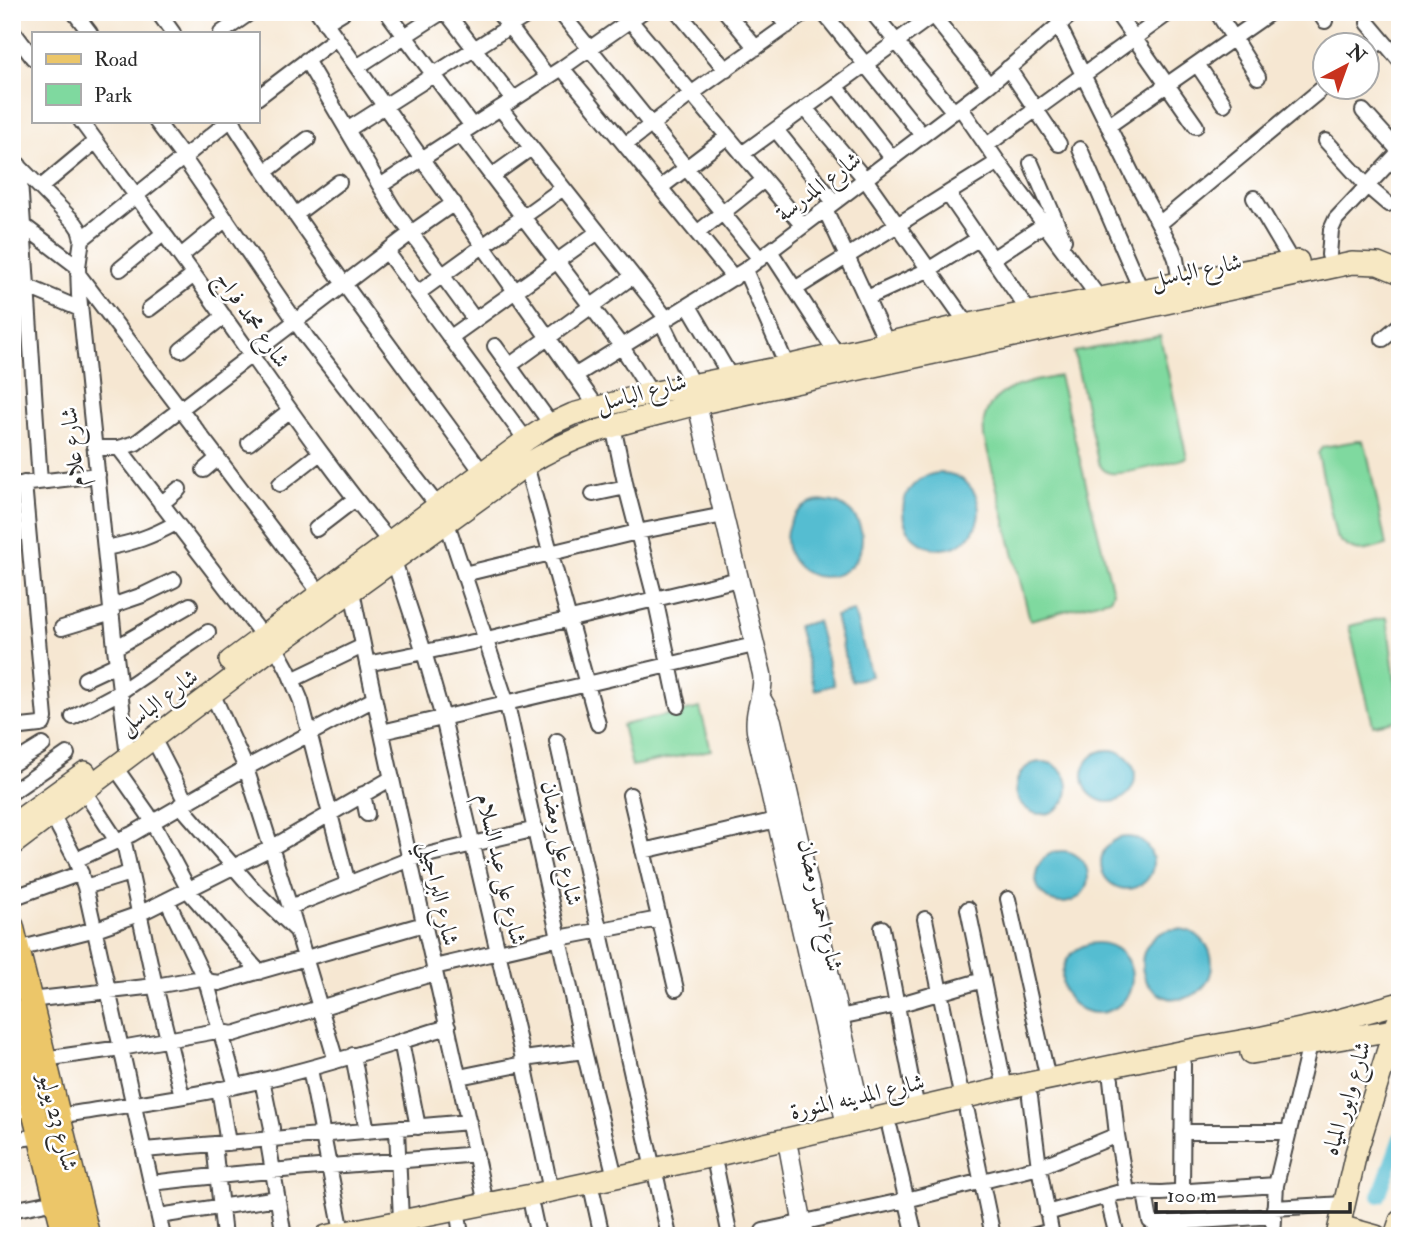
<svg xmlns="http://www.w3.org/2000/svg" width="1412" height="1248" font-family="'IM FELL Double Pica',Amiri,serif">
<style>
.green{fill:#7fd99f;stroke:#558265;stroke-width:2}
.water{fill:#54bdd1;stroke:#40747e;stroke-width:2}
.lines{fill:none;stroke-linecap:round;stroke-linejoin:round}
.canal{stroke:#54bdd1;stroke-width:14}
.minor-casing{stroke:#494744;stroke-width:18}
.tertiary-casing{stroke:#494744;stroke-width:21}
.secondary-casing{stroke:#494744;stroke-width:24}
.primary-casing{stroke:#494744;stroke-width:26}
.minor{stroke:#fff;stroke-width:14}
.tertiary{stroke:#fff;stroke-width:18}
.secondary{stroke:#f7e8c3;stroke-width:21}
.primary{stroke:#ecc669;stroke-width:23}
.labels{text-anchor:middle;stroke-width:5;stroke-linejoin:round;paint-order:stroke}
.street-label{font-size:23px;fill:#2b2b2b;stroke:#fff}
</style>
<rect width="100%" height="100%" fill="#fff"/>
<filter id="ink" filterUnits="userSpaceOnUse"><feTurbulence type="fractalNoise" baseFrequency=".0143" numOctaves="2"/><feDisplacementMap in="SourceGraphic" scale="14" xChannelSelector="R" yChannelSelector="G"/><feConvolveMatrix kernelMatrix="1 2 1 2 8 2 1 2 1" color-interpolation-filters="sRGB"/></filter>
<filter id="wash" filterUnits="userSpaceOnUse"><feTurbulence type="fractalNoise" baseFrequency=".00686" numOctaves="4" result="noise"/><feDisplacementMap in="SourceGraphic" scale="28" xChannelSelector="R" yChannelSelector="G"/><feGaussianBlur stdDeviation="1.57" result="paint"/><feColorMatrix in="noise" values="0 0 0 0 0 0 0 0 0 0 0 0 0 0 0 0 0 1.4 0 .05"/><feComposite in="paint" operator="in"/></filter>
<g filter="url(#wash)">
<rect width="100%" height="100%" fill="#f6e7d2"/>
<path class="green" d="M1160 336 1187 458C1172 462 1123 476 1110 473 1104 472 1101 467 1098 462L1074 352Z
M1059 376 1113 592 1110 599 1030 620 984 437C984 432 983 425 984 420 991 386 1031 382 1059 376Z
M1356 441H1362L1366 447 1386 545C1363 552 1353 556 1336 536L1318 454 1320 450 1323 447Z
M1387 617 1400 720 1373 725 1349 626Z
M700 708 711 750 632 766 622 725Z"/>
<path class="water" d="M903 511a38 38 0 1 1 76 0a38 38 0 1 1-76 0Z
M786 539a38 38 0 1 1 76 0a38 38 0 1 1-76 0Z
M854 611 871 676 851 681 835 616Z
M817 621 834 685 815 690 798 626Z
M1083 776a26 26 0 1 1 52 0a26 26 0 1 1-52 0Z
M1016 788a26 26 0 1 1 52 0a26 26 0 1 1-52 0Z
M1101 863a26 26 0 1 1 52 0a26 26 0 1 1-52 0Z
M1036 877a26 26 0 1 1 52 0a26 26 0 1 1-52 0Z
M1142 964a35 35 0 1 1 70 0a35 35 0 1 1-70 0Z
M1062 978a35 35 0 1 1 70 0a35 35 0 1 1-70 0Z"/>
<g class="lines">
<path class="canal" d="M1379 1196 1400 1138"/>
</g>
</g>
<g filter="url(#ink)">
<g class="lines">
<g class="minor-casing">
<path id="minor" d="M74 12 90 33
M158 12 173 33
M318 12 597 407
M387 12 472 126
M446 12 513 99
M498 12 548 77
M560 12 760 259
M623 12 803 226
M678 12 726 70
M726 12 756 48
M776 12 787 26
M823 12 922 135
M872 12 954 112
M930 12 989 85
M1116 12 1196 126
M1217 12 1258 77
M1319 12 1325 21
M325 23 343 12
M1368 23 1400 61
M1058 24 1133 176 1172 248 1176 259 1181 288
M12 30 33 58
M221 33 251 12
M1366 53 1382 40
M306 60 393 208 475 320
M1197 64 1224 104
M357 67 442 12
M562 68 734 278
M1008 68 1059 144
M836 86 892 158
M257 98 336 38
M960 107 998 162 1100 299
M500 108 667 319
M805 108 865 179 968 325
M1363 111 1400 152
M81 121C128 185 176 249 222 314 277 391 329 468 389 541
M156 121 183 157 307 338 437 505
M233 121 237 129 265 172 344 284 482 472
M1108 126 1271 12
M347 130 532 12
M776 130 834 202
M460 134 622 347 651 393
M1326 141 1367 186 1388 204
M625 145 691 94 806 12
M987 145 1170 12
M1080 149 1141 290
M742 154 933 15
M12 159 75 223 79 229 82 239 78 267 79 295 115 648 128 757
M1031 163 1064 240
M19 165 40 482
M265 172 308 139
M492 176 531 148
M380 186 562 68 642 12
M41 187 96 141
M660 188 727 137
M948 194 1030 313
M1254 198 1292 262
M825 209 887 343
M295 215 339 182
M19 222 78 267
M1159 224 1324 87
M697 233 764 180
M82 239 229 121
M770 251 837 354
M387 252 526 440
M1329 255 1331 230 1336 219 1400 151
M181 256 226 219
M992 259 1045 224
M120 269 164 233
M745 270 787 366
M78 274 320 593
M26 286 80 309
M795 289 998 162
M418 293 563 188
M867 298 928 270 978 239
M689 306 730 376
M149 309 194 275
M662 323 692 384
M451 337 598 232
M1383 339 1400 325
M495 346 551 424
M181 350 224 316
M509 366 633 276
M576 375 745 270 989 85 1074 12
M613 426 626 487 655 598 678 706
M249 443 289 411
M95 448H119L136 443 411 233 454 203
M119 448 263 636
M526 465 598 724
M204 470 218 458
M280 484 320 453
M12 485 98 475
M593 494 626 487
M161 504 179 489
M447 523 507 704 584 1051 615 1177
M316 529 355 499
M105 548C133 543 151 537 176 523
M394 561 424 652 443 718 524 1063 551 1191
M464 574 637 532 724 515
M352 591C393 796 443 999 486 1204
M111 606 143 595 174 580
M62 628 112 613
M275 646 288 670 301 701 348 884
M115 648 190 605
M367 664 487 639 739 579
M85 679 117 664
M292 680 363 646
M212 693 246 768 290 907 336 1061
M73 717 120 692 208 632
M12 728 40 725 43 724 45 718 24 483
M382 732 754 645
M153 738 186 802
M557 741 653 1169
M12 764 43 745
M115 767 148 814 191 894 259 972
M84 791 117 841
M12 792 67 754
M363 794 367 814
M630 795 676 989
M180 805 254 890 296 930
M52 815 76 860 85 887 163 1236
M123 838 155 986 182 1096
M643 851 785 818
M76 860 132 834 246 768 374 699
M85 887 130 873
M12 898 81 873
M1008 899 1048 1079
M167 900 207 984 236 1086
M290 907 410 859 536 829
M968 909 1005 1088
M925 919 962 1099
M882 928 917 1109
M18 949 96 929 139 914 271 848 392 778
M434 967 559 938 659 919
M29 1000 155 986 201 978 212 982 219 983 424 924
M839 1017 897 1005 983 980
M401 1041 418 1127
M353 1055 367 1131
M44 1059 121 1048 217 1031 233 1034 435 973
M310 1069 342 1232
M459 1077 518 1065 531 1058 584 1051
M262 1080 272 1128 269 1148 284 1236
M1111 1080 1117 1135 1127 1192
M219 1089 228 1143
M1030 1097 1039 1167 1052 1236
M12 1111 33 1109
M967 1112 993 1236
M58 1116C127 1105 196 1096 263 1080 326 1066 387 1045 448 1027
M397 1129 401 1220
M890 1129 915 1236
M1182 1132H1289
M12 1140 40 1136
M214 1144 224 1236
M144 1150 469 1122
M716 1168 730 1236
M657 1181 669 1236
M151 1183C259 1170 367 1164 476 1154
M1182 1192 1183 1064
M1145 1193 1150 1221 1154 1224 1274 1216
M593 1195 602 1236
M1107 1196 1117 1236
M532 1208 538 1236
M1274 1208 1344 1204
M12 1210 56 1201
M1047 1213 1117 1193 1127 1192 1161 1193 1276 1185
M159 1216 278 1198
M459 1221 461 1236
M763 1231 906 1200 1039 1167 1117 1135
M1032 1236 1051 1231
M1273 1236 1276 1185 1310 1044"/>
</g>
<g class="tertiary-casing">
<path id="tertiary" d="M694 392 762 674C765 694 753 708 756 731L846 1125
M760 696 767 708 772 721 863 1121
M789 1151 805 1236"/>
</g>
<g class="secondary-casing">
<path id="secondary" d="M230 661 526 440 551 424 573 414 651 393 787 366 960 326 1141 290 1298 261
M12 825 85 772
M12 845 275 646 526 465C580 430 637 420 697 404L1352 263 1378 264 1400 273
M1251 1053 1394 1030
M1340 1226 1376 1236
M326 1236 551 1191 718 1155 1005 1088 1195 1049 1263 1037 1324 1024 1400 1003
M1337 1236 1356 1153 1394 1030 1399 1019
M1395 1236 1400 1221"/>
</g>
<g class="primary-casing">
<path id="primary" d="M12 926 88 1236
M12 1012 33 1109 65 1236"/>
</g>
<use href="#minor" class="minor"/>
<use href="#tertiary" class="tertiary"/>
<use href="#secondary" class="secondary"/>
<use href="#primary" class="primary"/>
</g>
</g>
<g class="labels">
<g class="street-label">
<text transform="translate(818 186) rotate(-37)" y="8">شارع المدرسة</text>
<text transform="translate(1196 270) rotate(-12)" y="8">شارع الباسل</text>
<text transform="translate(253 319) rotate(55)" y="8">شارع محمد فراج</text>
<text transform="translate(641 392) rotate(-15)" y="8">شارع الباسل</text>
<text transform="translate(72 447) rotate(-96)" y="8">شارع علام</text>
<text transform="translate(158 701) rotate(-37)" y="8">شارع الباسل</text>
<text transform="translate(562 843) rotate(78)" y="8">شارع على رمضان</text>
<text transform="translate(502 869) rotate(77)" y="8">شارع على عبد السلام</text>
<text transform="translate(440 893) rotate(77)" y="8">شارع البراجيلي</text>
<text transform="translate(821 905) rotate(77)" y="8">شارع احمد رمضان</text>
<text transform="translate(857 1096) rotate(-13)" y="8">شارع المدينه المنورة</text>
<text transform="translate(1346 1098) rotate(-73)" y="8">شارع وابور المياه</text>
<text transform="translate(59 1122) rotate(76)" y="8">شارع 23 يوليو</text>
</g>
</g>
<rect width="1412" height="1248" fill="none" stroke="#fff" stroke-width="42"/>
<rect x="32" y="32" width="228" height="91" fill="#ffffff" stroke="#aaaaaa" stroke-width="2"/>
<rect x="46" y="54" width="35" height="10" fill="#ecc669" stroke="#aaaaaa" stroke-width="2"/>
<text x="94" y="66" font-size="21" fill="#2b2b2b">Road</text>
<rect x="46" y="84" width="35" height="21" fill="#7fd99f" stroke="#aaaaaa" stroke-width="2"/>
<text x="94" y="102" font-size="21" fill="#2b2b2b">Park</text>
<g transform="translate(1346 66) rotate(41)"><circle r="33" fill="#ffffff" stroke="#aaaaaa" stroke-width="2"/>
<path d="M0-5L12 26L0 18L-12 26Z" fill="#c8321e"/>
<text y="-10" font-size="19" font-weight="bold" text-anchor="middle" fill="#2b2b2b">N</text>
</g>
<path d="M1156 1202v10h194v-10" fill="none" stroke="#2b2b2b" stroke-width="3.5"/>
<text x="1167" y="1202" font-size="21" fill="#2b2b2b" stroke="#ffffff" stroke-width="5" paint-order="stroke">100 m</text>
</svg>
